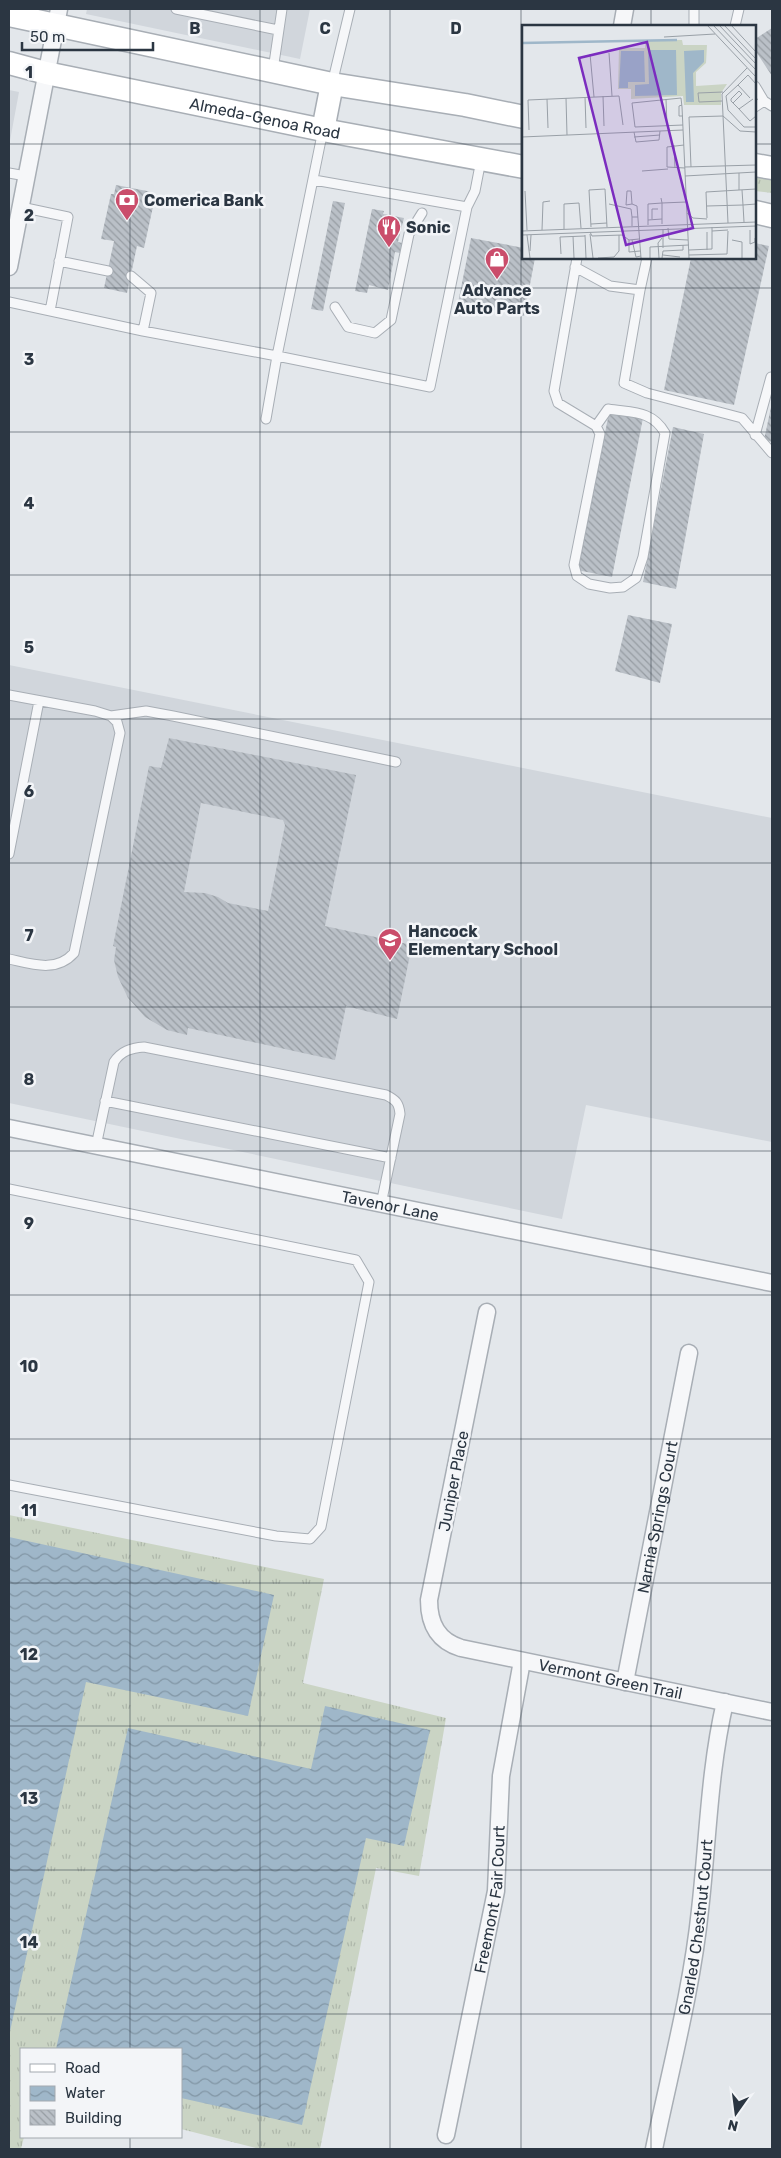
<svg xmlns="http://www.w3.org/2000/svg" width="781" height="2158" font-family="Rubik,sans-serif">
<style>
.built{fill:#d1d6dc}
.grass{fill:url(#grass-tufts)}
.water{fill:url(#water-waves)}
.building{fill:url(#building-back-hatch);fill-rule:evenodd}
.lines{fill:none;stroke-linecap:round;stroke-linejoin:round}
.lane-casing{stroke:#a8aeb5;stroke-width:11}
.street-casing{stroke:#a8aeb5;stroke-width:19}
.secondary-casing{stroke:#a8aeb5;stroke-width:25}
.lane{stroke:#f6f7f9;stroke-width:9}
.street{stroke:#f6f7f9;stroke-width:16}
.secondary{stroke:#fff;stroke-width:22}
.grid{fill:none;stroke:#2b3642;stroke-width:1;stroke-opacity:0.55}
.labels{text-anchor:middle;stroke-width:5;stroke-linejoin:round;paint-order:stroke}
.street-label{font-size:16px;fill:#2b3642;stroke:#f3f5f8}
.poi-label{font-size:16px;font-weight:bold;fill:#2b3642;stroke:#f3f5f8;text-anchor:start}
.inset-river{fill:none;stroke:#9fb7c9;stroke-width:2.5}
.inset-road{fill:none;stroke:#99a0a7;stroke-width:1}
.view{fill:#7b2cbf;fill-opacity:0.15;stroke:#7b2cbf;stroke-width:2.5}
.inset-edge{fill:none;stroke:#2b3642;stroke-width:2.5}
.grid-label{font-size:16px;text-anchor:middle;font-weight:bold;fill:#2b3642;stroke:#f3f5f8;stroke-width:5;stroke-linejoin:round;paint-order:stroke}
</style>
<defs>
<pattern id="grass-tufts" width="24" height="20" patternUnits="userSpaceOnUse" patternTransform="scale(1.25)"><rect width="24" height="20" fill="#cad4c4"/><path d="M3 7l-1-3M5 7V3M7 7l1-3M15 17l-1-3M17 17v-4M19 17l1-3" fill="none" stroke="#aeb7aa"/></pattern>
<pattern id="water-waves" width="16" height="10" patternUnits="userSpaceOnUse" patternTransform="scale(1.25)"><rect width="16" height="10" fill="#9fb7c9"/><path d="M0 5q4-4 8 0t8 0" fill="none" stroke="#8296a5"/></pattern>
<pattern id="building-back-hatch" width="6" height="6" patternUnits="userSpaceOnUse" patternTransform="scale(1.25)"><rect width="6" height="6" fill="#bac0c7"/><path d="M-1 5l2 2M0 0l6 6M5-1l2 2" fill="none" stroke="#979da3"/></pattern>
</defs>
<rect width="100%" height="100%" fill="#e3e7eb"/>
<path class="built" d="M87 9H310L300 59 86 14Z
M9 90 19 92 9 146Z
M9 665 772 818V1142L586 1105 562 1219 9 1103Z"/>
<path class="grass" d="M755 174 772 178V193L755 191Z
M9 1515 324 1579 303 1683 446 1718 419 1876 376 1868 320 2149H260L181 2129V2049H21V2137H24L21 2149H9Z"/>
<path class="water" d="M9 1537 274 1595 248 1716 86 1682 9 2036Z
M325 1706 430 1730 404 1846 366 1838 302 2125 181 2098V2049H56L128 1728 311 1769Z"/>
<path class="building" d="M772 28V76L755 50V39Z
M116 185 152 192 150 202H154L144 248 137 246 127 293 104 288 114 241 101 239 111 194H114Z
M333 201 345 203 323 311 311 309Z
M372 209 384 211 383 214 404 218 398 242 402 243 400 253 395 252 388 290 369 285 367 293 355 291Z
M471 238 524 248V258H535L524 316 458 303Z
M755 243 769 246 734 405 664 390 691 258H755Z
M771 407 772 408V442L764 440Z
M609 413 643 418 612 577 577 570Z
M673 427 704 434 676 589 643 582Z
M628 615 672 624 660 683 615 671Z
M169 738 356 775 325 926 412 945 397 1019 346 1006 335 1060 188 1028 187 1035 167 1030 145 1017 128 998 118 977 114 960 116 947 113 946 149 766 161 768ZM201 803 283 820 285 825 268 911 228 903 218 897 205 893 184 892Z"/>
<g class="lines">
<g class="lane-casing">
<path id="lane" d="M176 9 278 30
M694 26V9
M735 26 739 9
M273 70 282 9
M332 84 350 9
M755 86 764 101 772 106
M755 107 764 101
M9 173 26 176
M314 180 467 207 475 191 481 160
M21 207 68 217 50 311
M577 258 554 391 558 403 596 426 600 434 574 565 577 576 589 584 610 588 623 587 636 578 643 557 665 433C652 410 632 413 608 409L596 426
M59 261 108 271
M575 267 610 286 640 290 647 258
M131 276 151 293 143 331
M640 290 624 383 647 393 742 418 772 453
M9 302 143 331 277 356 323 130
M335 307 348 327 375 333 391 320 409 234 422 213
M266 419 277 356 430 387 467 207
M755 435 771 377
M9 695 95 711 111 716 117 722 120 733 74 953C56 973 32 964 9 959
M111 716 146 711 173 716 396 762
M9 854 39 701
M105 1101 391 1158
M96 1146 114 1062C121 1051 131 1048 144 1047L386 1095C396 1100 399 1103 400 1114L381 1204
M9 1189 356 1260 369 1282 321 1527 310 1539 276 1536 9 1485"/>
</g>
<g class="street-casing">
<g id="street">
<path d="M622 26 625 9"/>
<path d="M9 267 59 9"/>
<path id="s1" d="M9 1128 772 1283"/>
<path id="s2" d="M487 1312 429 1600C429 1624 438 1641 461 1648L772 1712"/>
<path id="s3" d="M625 1682 689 1353"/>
<path id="s4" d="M446 2135 496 1891 501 1776 522 1661"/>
<path id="s5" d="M654 2149C670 2071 692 1989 700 1910 708 1840 709 1771 725 1702"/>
</g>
</g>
<g class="secondary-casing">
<g id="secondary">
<path d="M9 15 332 84 465 105 524 117"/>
<path id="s6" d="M9 63 46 73 323 130 524 167"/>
<path d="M323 130 332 84"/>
<path d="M755 165 772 168"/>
<path d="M755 212 772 216"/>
</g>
</g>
<use href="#lane" class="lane"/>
<use href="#street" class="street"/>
<use href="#secondary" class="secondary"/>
</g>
<path class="grid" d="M130 9V2049M260 9V2149M390 9V2149M521 9V2149M651 9V26M9 144H524M755 144H772M651 258V2149M9 288H772M9 432H772M9 575H772M9 719H772M9 863H772M9 1007H772M9 1151H772M9 1295H772M9 1439H772M9 1583H772M9 1726H772M9 1870H772M9 2014H772M130 2137V2149"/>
<defs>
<g id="bank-pin" transform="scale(1.25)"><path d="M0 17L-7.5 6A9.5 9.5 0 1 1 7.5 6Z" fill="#ca4d6b" stroke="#f3f5f8"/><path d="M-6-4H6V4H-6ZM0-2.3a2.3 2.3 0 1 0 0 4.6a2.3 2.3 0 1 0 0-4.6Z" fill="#fff"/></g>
<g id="restaurant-pin" transform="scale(1.25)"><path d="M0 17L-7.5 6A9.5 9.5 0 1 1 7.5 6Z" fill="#ca4d6b" stroke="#f3f5f8"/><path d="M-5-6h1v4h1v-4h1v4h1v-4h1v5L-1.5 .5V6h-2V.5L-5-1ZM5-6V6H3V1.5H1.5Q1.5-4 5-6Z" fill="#fff"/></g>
<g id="shop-pin" transform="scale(1.25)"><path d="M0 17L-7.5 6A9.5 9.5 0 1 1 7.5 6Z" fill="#ca4d6b" stroke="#f3f5f8"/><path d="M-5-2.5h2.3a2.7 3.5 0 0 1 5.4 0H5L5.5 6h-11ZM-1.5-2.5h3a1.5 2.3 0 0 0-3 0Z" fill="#fff"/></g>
<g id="school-pin" transform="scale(1.25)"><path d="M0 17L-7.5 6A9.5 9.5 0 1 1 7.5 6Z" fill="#ca4d6b" stroke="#f3f5f8"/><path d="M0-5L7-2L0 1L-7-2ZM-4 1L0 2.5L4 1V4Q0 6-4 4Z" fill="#fff"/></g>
</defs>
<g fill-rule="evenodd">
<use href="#bank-pin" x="127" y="200"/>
<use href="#restaurant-pin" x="389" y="227"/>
<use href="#shop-pin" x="497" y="259"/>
<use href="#school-pin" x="390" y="940"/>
</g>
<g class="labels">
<g class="street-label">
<text dy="6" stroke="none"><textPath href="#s6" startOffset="262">Almeda-Genoa Road</textPath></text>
<text dy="6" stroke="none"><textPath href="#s1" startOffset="389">Tavenor Lane</textPath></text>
<text transform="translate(453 1481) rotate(-79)" y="6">Juniper Place</text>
<text dy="6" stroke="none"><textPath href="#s3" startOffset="168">Narnia Springs Court</textPath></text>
<text dy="6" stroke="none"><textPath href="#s2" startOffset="509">Vermont Green Trail</textPath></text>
<text dy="6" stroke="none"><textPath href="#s4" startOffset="240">Freemont Fair Court</textPath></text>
<text dy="6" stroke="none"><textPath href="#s5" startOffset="226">Gnarled Chestnut Court</textPath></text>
</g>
<g class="poi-label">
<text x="144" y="206">Comerica Bank</text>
<text x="406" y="233">Sonic</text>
<text x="497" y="296" text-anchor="middle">Advance<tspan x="497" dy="18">Auto Parts</tspan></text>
<text x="408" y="937">Hancock<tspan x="408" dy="18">Elementary School</tspan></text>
</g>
</g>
<g transform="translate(522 25)">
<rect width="234" height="234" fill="#e3e7eb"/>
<path d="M123 15H160L161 20H185L184 38 174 47V61L205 59 199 68V80H162L161 71 109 74V64H96L97 23H123Z" fill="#cad4c4"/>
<path d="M126 25H154L155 70 113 71V60L127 59ZM182 25V37L171 48 172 77H164L162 26ZM99 26H122L123 57H106V63H97Z" fill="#9fb7c9"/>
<path class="inset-river" d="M0 18 155 15"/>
<path class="inset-road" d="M185 0 234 52M191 0 234 45M197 0 234 39M202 0 234 34M209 0 234 27M142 12 193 9M87 28 90 71M68 29 72 72M216 60 204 71 206 85 222 102H234M81 71 82 101M63 72 64 103M44 73 45 110M228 73 216 60 226 50 234 59M25 74 26 103M144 74 145 101M231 74 217 84 228 96 234 91M200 76 177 77 176 68 201 67M211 78 220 69 217 66 209 74V76L217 84M160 80 157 81V91H161M161 100 113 102 110 78 159 73 160 82 167 233M7 105 6 75 97 71 101 100M112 107 114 117 137 115 138 106M0 112 161 105M112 112 138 110M152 120 153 143M162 120 145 122V142L163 143M163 142 234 140M169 142 167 92 201 91 218 106 234 107M120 146 146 144M217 148V165L234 164M163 151 234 147M3 166 5 205M87 179 109 184 110 192M110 179 104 180 105 166H109L110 179 115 181 119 233M185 181 221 180 220 165M165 188 171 193 185 194M185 193 184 167 217 165M130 194V184H136M126 195V179L140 178 139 173M222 197 221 180 234 179M206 198 200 69 225 43M69 199 85 198M140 199V178L164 177M126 200V195L140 194M110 201V192H116M69 202 67 165 83 164 85 202M146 203 147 214 166 215M42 204V179L57 178 59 203M141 204V223M20 205 21 177 28 176M228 205V219L233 217V213M0 206 234 197M190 206 206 205M68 207 70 211 100 210 107 215 117 214M185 207V225M68 209 71 233M0 210 234 201M5 210 8 233M63 210 64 233M51 211 52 233M107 215V227L118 226M110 215 114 232 119 231M210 215 220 217V233M167 225 190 224V202M8 226 9 210M39 229 38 212 63 211M141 230 158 232M167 230 205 229 206 206M76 233 92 232 97 226V210M128 233V222L167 220M137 233 136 218 140 213M140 233 141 226 161 225V220"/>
<path class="view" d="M125 17 171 203 104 220 57 33Z"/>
<rect width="234" height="234" class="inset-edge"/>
</g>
<g class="grid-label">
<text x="195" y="34">B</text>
<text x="325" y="34">C</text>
<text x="456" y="34">D</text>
<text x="29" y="78">1</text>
<text x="29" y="221">2</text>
<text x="29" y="365">3</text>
<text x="29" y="509">4</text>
<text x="29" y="653">5</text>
<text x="29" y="797">6</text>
<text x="29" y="941">7</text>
<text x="29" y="1085">8</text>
<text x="29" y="1229">9</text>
<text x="29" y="1372">10</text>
<text x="29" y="1516">11</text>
<text x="29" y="1660">12</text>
<text x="29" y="1804">13</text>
<text x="29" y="1948">14</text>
</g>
<rect width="781" height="2158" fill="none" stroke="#2b3642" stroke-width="20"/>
<rect x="20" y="2048" width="162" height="90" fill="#f3f5f8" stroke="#a3a9af"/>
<rect x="30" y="2064" width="25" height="8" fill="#ffffff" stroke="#a3a9af"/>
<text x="65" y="2073" font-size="15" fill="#2b3642">Road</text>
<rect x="30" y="2086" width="25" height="15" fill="url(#water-waves)" stroke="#a3a9af"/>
<text x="65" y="2098" font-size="15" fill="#2b3642">Water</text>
<rect x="30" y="2110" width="25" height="15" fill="url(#building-back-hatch)" stroke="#a3a9af"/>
<text x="65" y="2123" font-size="15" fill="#2b3642">Building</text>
<g transform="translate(736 2113) rotate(194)" stroke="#f3f5f8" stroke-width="4" paint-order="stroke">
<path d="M0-4L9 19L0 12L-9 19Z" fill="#2b3642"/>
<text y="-8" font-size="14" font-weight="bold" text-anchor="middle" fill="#2b3642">N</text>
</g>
<path d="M22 42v8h131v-8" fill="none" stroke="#2b3642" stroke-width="2.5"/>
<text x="30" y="42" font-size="15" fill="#2b3642" stroke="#f3f5f8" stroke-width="4" paint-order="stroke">50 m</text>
</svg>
